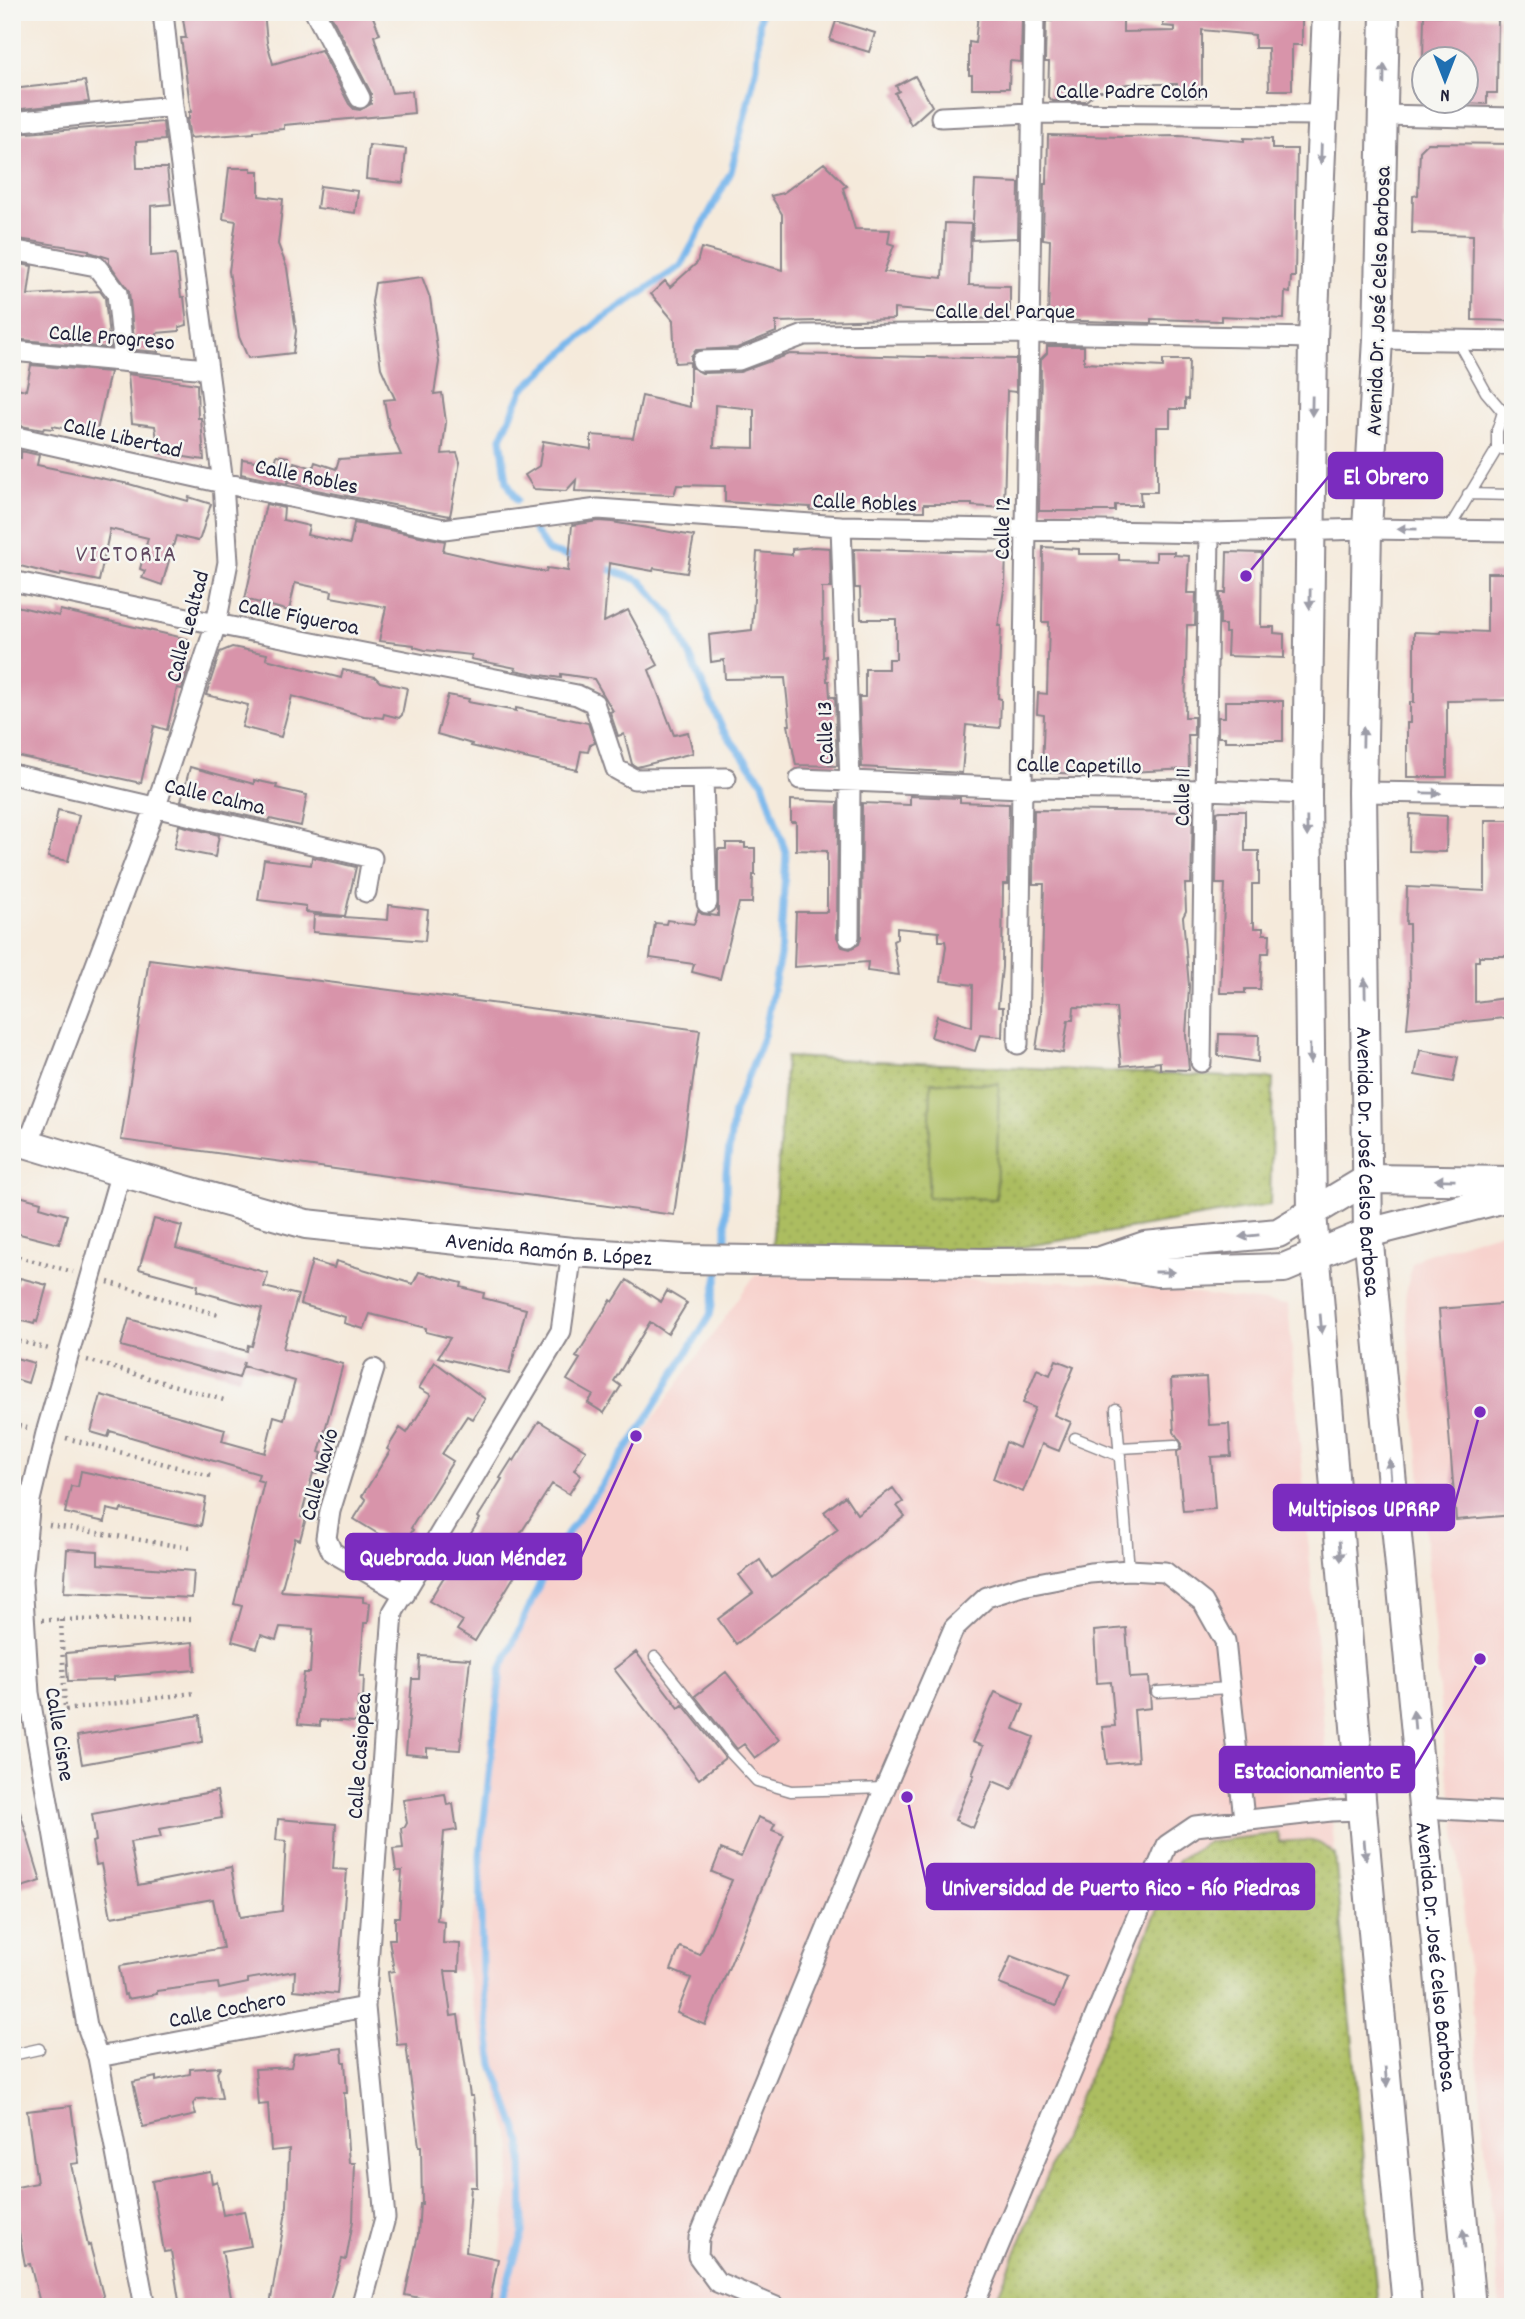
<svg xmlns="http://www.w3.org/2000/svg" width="1525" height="2319" font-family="Dekko,sans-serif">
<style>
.built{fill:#f7d0cb}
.grass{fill:url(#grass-dots);stroke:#67704e;stroke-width:2}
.pitch{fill:#acbd60;stroke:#67704e;stroke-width:2}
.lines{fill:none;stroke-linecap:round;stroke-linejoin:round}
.stream{stroke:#79b7ec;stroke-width:7}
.building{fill:#d894aa;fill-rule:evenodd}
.lane-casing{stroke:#8c868b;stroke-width:13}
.street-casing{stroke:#8c868b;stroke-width:23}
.secondary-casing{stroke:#8c868b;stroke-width:32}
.path{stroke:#8c868b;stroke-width:4.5;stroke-dasharray:2 5;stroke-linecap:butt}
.lane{stroke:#fff;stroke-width:10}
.street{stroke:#fff;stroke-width:19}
.secondary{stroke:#fff;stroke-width:28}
.oneway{fill:#9c9ca7}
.labels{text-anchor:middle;stroke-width:5;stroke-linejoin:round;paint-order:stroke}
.street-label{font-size:23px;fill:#22223b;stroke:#f6f6f2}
.neighbourhood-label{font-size:24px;letter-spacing:2px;fill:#624a62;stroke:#f6f6f2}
.leader{fill:none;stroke:#7b2cbf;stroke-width:2.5}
.callout-dot{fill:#7b2cbf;stroke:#f6f6f2;stroke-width:2.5}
.callout{fill:#7b2cbf;stroke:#7b2cbf;stroke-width:2.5}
.callout-label{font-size:24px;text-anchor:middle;font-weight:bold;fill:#fff}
</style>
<defs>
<pattern id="grass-dots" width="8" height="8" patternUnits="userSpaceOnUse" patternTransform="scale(1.75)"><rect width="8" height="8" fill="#acbd60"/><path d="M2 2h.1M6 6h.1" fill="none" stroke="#94a254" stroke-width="1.8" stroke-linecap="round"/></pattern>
</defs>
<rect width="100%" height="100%" fill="#f6f6f2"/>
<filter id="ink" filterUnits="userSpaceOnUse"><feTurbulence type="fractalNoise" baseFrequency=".0143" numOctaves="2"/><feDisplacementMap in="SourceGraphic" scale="14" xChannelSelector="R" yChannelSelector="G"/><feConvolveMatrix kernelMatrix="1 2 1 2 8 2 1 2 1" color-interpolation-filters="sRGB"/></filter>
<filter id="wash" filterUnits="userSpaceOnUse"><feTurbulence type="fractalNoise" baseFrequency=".00686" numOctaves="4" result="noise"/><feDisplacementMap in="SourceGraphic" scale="28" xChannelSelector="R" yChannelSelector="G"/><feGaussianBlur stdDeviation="1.57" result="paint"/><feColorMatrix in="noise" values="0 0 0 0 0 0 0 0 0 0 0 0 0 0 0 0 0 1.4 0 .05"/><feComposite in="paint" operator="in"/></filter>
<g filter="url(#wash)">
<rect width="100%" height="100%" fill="#f5eadb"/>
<path class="built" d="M1513 1227V2307H1500L1454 1809 1446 1770 1405 1298 1412 1263 1422 1256Z
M755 1275 1104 1283 1288 1305 1331 1811 1378 2307H488L497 2286 513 2147 474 2009 463 1956 483 1873 484 1784 495 1681 545 1571Z"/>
<path class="grass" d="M786 1057 1273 1079 1270 1205 1005 1250 772 1248Z
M1278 1833 1279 1842C1304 1840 1317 1836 1335 1855L1378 2307H993L1178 1860 1208 1842Z"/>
<path class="pitch" d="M931 1082 999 1084 996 1199 928 1197Z"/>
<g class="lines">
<path class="stream" d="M517 500 507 482 501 438 523 389 599 321 681 266 731 172 757 66 760 12
M531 525 548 551 578 559
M603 567 641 581 673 618 723 730 763 782 786 853 780 956 764 1035 734 1112 726 1172V1239L723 1254
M499 2307 523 2233 522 2143 493 2064 482 1972 480 1855 501 1670 553 1554 636 1436 710 1315 720 1265"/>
</g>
<g id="blocks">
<path class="building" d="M182 12H264L267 42 273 64 321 50 349 104 354 109 360 110 371 104V93L329 12H371L380 34 374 36 392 93 412 91 414 113 284 125V129L254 131V133L190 138 187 119H189V112H191L181 38H186Z
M1052 12H1123V32L1175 31V27L1163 26V12H1302V45H1292V90H1269L1268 48H1255V35L1202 30V97H1177V84H1127L1123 85V91H1098L1086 101H1053L1048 97 1049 62H1045L1046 21H1052Z
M978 14 1022 18 1021 62 1010 61 1009 88H972V75H969V42L975 43Z
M1424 15 1498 17 1497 93H1487V104L1466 103V60H1423Z
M836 21 875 33 869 52 830 40Z
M915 76 932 106 911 125 895 93 899 91 896 86Z
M85 81 89 102 12 110V89Z
M163 122 165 140 136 142 137 168H167L171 204 151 206V256L176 254 181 297H184L187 325 179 327V331L157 333 158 352 135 350 129 291 109 263V258L89 252V250L12 238V167L15 168V134Z
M1048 135 1123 137 1179 136 1244 141V138L1272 139V149H1297L1295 277H1291L1290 293 1285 292 1284 319 1221 316V321L1151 319V323L1048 320 1050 240 1043 239 1044 184H1047Z
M1428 143 1513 144V321L1472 320 1473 235 1412 233 1413 196 1418 195 1420 151Z
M369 145 406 149 403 183 366 179Z
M824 163 847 186 843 188 855 229 890 230 888 243 894 245 884 272 942 278 945 223 971 224 969 285 1010 286V311L1002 310V319L966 318 967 316 941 315V313L894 309V319L776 322V332L737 348 696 350 691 356V367L702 373 740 372 790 354 1016 359V392L1007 391 1004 508 972 506V504H924V511H899V508L857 507 810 510V507L725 502V486L677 485 674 495 575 491 576 480 566 491 534 489 525 475 539 466 543 441 591 449V435L633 438 642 396 690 407V362L675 363 673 320 651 294 665 281 670 287 697 263 701 248 782 270V214L771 196 783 193ZM715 405 754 409V448L714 447Z
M229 168H251V171H259V196L283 199 278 244 287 268 296 331 293 353 248 358 239 337 229 271 236 221 223 219Z
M975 181 1019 183 1018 238 972 240Z
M320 186 358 191 355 213 317 208Z
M12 263 32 266 28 295 100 291 105 298 110 348 12 339Z
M422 277 430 298 439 362 434 394 442 393 446 422 442 454 457 453 460 462 450 516 311 489 288 482 294 462 313 468 315 462 336 469 339 459 401 455 389 427 384 400 395 399 381 368 372 302 375 283Z
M1047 346H1084V363L1163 367V360H1189L1188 400 1185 399V409H1170V427H1157V492H1140L1141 505H1115V511H1039L1041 359 1047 353Z
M31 365 110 372 96 435 53 426V429L44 428 43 430 21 426V421L12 419V387L26 390Z
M128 374 197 384 198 418H201L204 460 159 453 155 426 132 423Z
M21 451 39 455 37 465 129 484 188 501 189 497 211 504 200 538 198 541 176 536 162 585 142 578 145 571 140 569 148 538 110 529 99 581 61 573 60 576 12 564V456L21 458Z
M277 455 289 457 287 484 241 474 242 459 275 464Z
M266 504 284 508 283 520 309 526 307 535 350 544 354 523 445 541 443 551 500 564 546 572 547 568 568 571 572 525 598 521 612 522 694 536 687 573 654 568 653 571 609 563 604 622 628 610 658 665 649 670 674 735 688 732 693 753 637 767 632 764 624 734 618 736 610 712 613 711 594 679 561 674V678L534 674 515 670 516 668 471 659 472 655 425 650 414 647V645L379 641 386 607 331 597 332 591 295 583 289 611 245 599Z
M814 547 830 548 831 588H822L823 657 826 656 827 681H829L830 697H835L837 766 796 765 788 725H790L785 678 725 679 724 660 711 662 709 635 752 630 757 552 792 555V549Z
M1043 547 1079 549V554H1119V560L1156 561V552H1174V555L1189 556 1187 593H1196L1195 625H1187L1185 717H1194V735H1188L1189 769 1128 772 1078 770V774L1042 772 1044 715 1037 714 1038 693 1047 694 1049 622H1042Z
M854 549 1006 552 1005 584 998 626H1001L998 698 1001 699 1000 728 966 725 962 773 862 767 859 697H865V669H888V659H896V619H861L860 588H855Z
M1227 552 1262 553 1261 627H1274V633L1284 634V658L1227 656 1228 633H1225V625H1220V593H1226Z
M1487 573H1513V700L1447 701V777H1407V723H1410V702H1414V632L1441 633V630L1487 632Z
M12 605 59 616 60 610 188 639 187 643 190 644 184 668 189 665 182 689 177 688 167 730 154 726 141 783 12 755Z
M232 647 267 654 266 659 341 678 343 670 375 677 380 682 407 688 402 715 399 718 384 714 383 718 364 716 292 696 281 737 242 727 248 705 206 695 220 652Z
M448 695 469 699 468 702 516 711V708L588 723 595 743 590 745 588 752 581 751 577 770 471 746 472 744 437 734Z
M1225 701H1283V741H1225V737H1218V717H1225Z
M190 767 254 784V780L277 785 276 788 307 795 301 826 270 819 269 821 181 801Z
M910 796 960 798V802L1009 804 1008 884H1003L1002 967 998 1007H1003L1002 1037 980 1035 975 1051 931 1037 937 1016 972 1027 973 985 941 981 946 946 945 941H939V932L897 928V939L893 941 899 975 867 971 868 962 794 967 796 912H827V851L796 850V822H791V800L838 802 837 937 842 947 850 949 859 944 861 937 862 803 910 805Z
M58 810 79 815 68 861 48 857Z
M1034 810 1193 812 1191 884H1185L1186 911 1183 917 1189 986 1186 1035 1189 1070 1160 1069V1062L1121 1066 1116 1008 1074 1007 1073 1020H1068L1063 1053 1036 1049 1041 1015 1044 884H1033Z
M1220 811H1245V851H1259V884H1252V922H1254V928H1263V934H1270L1269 953H1262L1260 989H1245V993H1220L1225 884H1216L1217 812Z
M1410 814 1447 816 1446 852 1409 851Z
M1485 820H1510L1513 956H1479V961H1475V1002L1513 997V1017L1407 1028 1410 998 1409 924H1406L1407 887 1485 891Z
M179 825 219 835 215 857 174 849Z
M726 843H745V848H755V875H753L752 903H739L720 979 692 972 694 964 650 958 655 923 666 924 667 920 694 924 698 911 702 914 718 916V849H726Z
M312 857 356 867 345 916 306 912V906L258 900 264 859 311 865Z
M389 905 428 910 425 941 313 932 314 915 388 920Z
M149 959 700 1030 674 1215 121 1140Z
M1219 1034 1259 1035 1258 1062 1218 1056Z
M1420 1050 1458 1057 1453 1082 1415 1075Z
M12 1194 41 1202 40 1207 67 1215 59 1244 12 1232Z
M154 1219 182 1226 176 1248 268 1273 264 1287 298 1295 283 1348 343 1364 319 1452 322 1453 317 1474 313 1473 301 1517 306 1518 300 1540 295 1538 281 1591 363 1597V1602L370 1603 368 1623H364L360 1676H364L363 1699 358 1698 357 1722 320 1720V1726L298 1724 304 1673H310L313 1629 280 1627 276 1640 261 1635 257 1648 232 1641 242 1606 234 1604 264 1482 257 1480 259 1474 110 1431 108 1437 91 1432 101 1395 225 1429 222 1441 265 1453 274 1416 284 1419 295 1381 243 1366 244 1362 239 1378 121 1346 129 1319 247 1351 248 1345 252 1346 262 1309 197 1291 198 1285 139 1269Z
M312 1261 334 1268 336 1261 413 1284 419 1272 462 1283 461 1287 484 1293 483 1298 526 1309 509 1374 438 1357 450 1338 426 1332V1328L370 1314 364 1329 344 1323 345 1317 300 1304Z
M20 1278 47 1285 37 1322 35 1321 34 1324 12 1318V1283L18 1284Z
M627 1280 661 1302 667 1291 687 1303 668 1334 650 1322 614 1381 621 1386 604 1413 588 1403 593 1395 567 1380 580 1359 576 1357 611 1300 613 1302Z
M1513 1303V1515L1456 1520 1439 1309Z
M12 1357 34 1363 28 1383 12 1378Z
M1056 1360 1074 1367 1054 1415 1071 1422 1059 1451 1042 1444 1023 1492 993 1479 1006 1442 1019 1448 1035 1408 1023 1403 1037 1369 1050 1375Z
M435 1362 485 1399 473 1419 467 1416 442 1454 453 1461 411 1528 413 1530 401 1548 354 1519 366 1500 362 1496 390 1451 387 1449 400 1428 407 1433 431 1395 419 1388Z
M1206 1377 1209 1425 1229 1424 1231 1456 1211 1457 1215 1509 1183 1511 1177 1452 1181 1449 1182 1444 1174 1432 1171 1379Z
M539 1421 586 1450 574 1470 581 1475 569 1494 552 1484 503 1561 518 1570 475 1641 457 1630 463 1621 429 1601 480 1519 478 1517 502 1479 500 1478 512 1459 514 1461Z
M81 1471 206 1498 201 1526 121 1509 120 1512 107 1509 105 1522 65 1513 71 1486 78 1487Z
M893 1488 903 1502 897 1506 905 1516 736 1644 718 1619 753 1593 739 1575 760 1560 772 1578 838 1529 824 1512 845 1496 857 1514Z
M67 1549 98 1551V1564L194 1571 192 1598 64 1592Z
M1126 1628 1130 1678 1149 1677 1151 1708 1134 1710 1138 1761 1107 1764 1102 1727 1115 1726 1111 1682 1097 1683 1094 1631Z
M193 1642 195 1670 114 1677V1680L68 1681 66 1653Z
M636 1652 679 1708 683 1705 725 1758 699 1779 614 1669Z
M420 1656 470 1659 460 1750 427 1748V1756L406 1754 412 1679H419Z
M726 1672 779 1740 755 1758 744 1744 737 1749 695 1696Z
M995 1692 1024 1705 1014 1729 1034 1737 1012 1789 993 1781 973 1828 955 1820 974 1775 972 1774 983 1746 972 1742Z
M200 1715 202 1742 82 1764 77 1736Z
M217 1791 222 1818 159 1829 161 1837 130 1842 138 1885 231 1867 240 1917 282 1911 286 1841 276 1840 278 1819 336 1824 333 1869 347 1870 337 1994 294 1990 295 1971 248 1979V1983L219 1989 218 1983 157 1991V1994L127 1999 126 1994 124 1995 119 1967 121 1966 223 1948 213 1899 111 1917 101 1864 96 1865 92 1842 96 1841 92 1814Z
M445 1794 447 1805 453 1804 457 1830 444 1832 437 1920 444 1921 443 1943 460 1944 459 1971H445L451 2016 458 2015 470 2096H473L476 2123 477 2187H471L466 2252 498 2259 489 2307H473L454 2303V2305L405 2295 418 2235 420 2204H422L421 2146H419L406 2044 397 2045 388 1972 394 1971 389 1939H395V1917H399L402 1871H396L393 1849 403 1848 401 1828 405 1827 407 1823 403 1800Z
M17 1802 41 1881 12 1890V1803Z
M758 1817 775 1824 772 1830 784 1835 705 2025 677 2013 691 1978 671 1970 680 1947 700 1955 732 1880 712 1872 721 1849 741 1857Z
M1011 1956 1067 1978 1056 2006 999 1984Z
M342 2048 343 2062H345L347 2093H344L349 2163H355L353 2221 346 2260 342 2259 329 2304 323 2302 322 2307 270 2305 287 2206 289 2149 271 2151 268 2104 258 2105 255 2069 291 2067 294 2054Z
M220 2067 217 2072 222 2098 197 2099 193 2104 196 2115 143 2127 133 2082 156 2077V2081L190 2074V2069Z
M71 2106 79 2163 71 2164 88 2246 90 2245 106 2307H41L30 2264 25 2265 17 2222 12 2223V2188L37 2183 27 2111Z
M210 2171 212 2183 217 2181 223 2215 244 2211 251 2246 222 2251 233 2307H180L171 2251 164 2252 152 2181Z"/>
</g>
</g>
<g filter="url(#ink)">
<use href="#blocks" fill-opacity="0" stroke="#8c868b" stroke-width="2"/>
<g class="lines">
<g class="lane-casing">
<path id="lane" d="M1457 340 1486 392 1503 412
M1497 449H1513
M1468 494 1513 495
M1448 530 1497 449V431L1503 412 1513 407
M1116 1409 1129 1570
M1075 1438 1120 1456
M1120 1448 1175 1445
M655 1657 730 1752 757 1781 791 1791 885 1788
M1157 1692 1230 1688
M12 2055 39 2049"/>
</g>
<g class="street-casing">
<path id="street" d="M315 12 360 98
M1383 115 1513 118
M941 117 1032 113 1322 115
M12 122 173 106
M12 250 96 266 117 293 124 361
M1378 339 1513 341
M12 351 207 369
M702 361 739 360 804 335 1028 333 1313 338
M12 436 223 483 444 529 598 509 841 526 1209 533 1367 529 1513 531
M841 526 850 781 849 937
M12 581 216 624 577 695 594 703 616 769 634 779 726 778
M12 774 372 858 366 892
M800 779 1023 788 1206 790 1307 794
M703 780 707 903
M1362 792 1513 794
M1018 1044 1034 12
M1201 1062 1209 533
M28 1144 156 806 216 624 228 562 223 483 173 106 163 12
M121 1172 46 1433 30 1500 22 1581 29 1693 87 2026 98 2057 145 2307
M374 1369 330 1511 326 1538 332 1552 405 1594
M1422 1808 1513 1813
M98 2057 365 2007
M361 2307 385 2218 365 2007 393 1612 561 1331 572 1252
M776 2307 717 2282 698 2256 699 2238 885 1788 954 1628 987 1597 1022 1586 1090 1573 1129 1570 1165 1572 1203 1602 1225 1641 1244 1819
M973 2307 1167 1845 1195 1826 1331 1811 1362 1810"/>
</g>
<g class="secondary-casing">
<g id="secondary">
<path d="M1327 12 1313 338 1307 794 1312 1213 1362 1810 1407 2307"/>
<path id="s1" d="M1385 12 1378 339 1367 529 1362 792 1368 1233 1471 2307"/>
<path id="s2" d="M12 1139 121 1172 306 1224 572 1252 684 1259 984 1263 1098 1262 1157 1272 1284 1268 1368 1233 1513 1196"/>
<path d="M1101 1261 1145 1246 1278 1233 1368 1179 1513 1181"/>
</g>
</g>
<path class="path" d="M12 1255 73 1272
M108 1282 222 1316
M12 1339 49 1349
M87 1360 224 1400
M12 1424 27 1428
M66 1438 214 1477
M49 1525 190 1548
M42 1620 191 1619
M61 1620 65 1710 194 1693"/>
<use href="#lane" class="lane"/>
<use href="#street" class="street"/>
<use href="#secondary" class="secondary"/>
</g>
<defs><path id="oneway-solid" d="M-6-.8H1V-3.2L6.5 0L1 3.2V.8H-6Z" transform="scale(1.75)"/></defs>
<g class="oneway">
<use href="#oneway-solid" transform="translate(1384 74) rotate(-89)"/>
<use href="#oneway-solid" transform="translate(1321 154) rotate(92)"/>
<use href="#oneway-solid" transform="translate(1312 406) rotate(91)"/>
<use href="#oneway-solid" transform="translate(1407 529) rotate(-179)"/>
<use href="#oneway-solid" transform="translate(1310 599) rotate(91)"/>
<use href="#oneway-solid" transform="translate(1363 737) rotate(-89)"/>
<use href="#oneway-solid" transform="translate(1431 793) rotate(1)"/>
<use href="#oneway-solid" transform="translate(1307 827) rotate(89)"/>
<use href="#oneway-solid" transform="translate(1365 988) rotate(-91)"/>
<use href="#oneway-solid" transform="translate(1310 1054) rotate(89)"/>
<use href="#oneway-solid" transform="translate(1445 1180) rotate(-179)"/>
<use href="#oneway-solid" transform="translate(1249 1236) rotate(174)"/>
<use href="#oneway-solid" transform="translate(1165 1272)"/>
<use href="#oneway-solid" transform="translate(1321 1324) rotate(85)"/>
<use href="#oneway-solid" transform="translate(1390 1469) rotate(-95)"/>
<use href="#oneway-solid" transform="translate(1340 1551) rotate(85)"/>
<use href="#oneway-solid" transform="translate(1414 1720) rotate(-95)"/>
<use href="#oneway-solid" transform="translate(1365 1850) rotate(85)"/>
<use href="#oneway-solid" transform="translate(1386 2077) rotate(85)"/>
<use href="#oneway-solid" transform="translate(1464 2239) rotate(-96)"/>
</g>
</g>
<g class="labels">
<g class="street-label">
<text x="1132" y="98">Calle Padre Colón</text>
<text transform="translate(1377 301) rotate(-88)" y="8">Avenida Dr. José Celso Barbosa</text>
<text x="1005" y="318">Calle del Parque</text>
<text transform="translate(112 336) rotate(5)" y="8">Calle Progreso</text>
<text transform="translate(123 436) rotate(13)" y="8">Calle Libertad</text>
<text transform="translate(307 475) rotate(12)" y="8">Calle Robles</text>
<text transform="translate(865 501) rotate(2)" y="8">Calle Robles</text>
<text transform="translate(1001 528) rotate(-89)" y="8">Calle 12</text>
<text transform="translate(299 615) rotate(11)" y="8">Calle Figueroa</text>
<text transform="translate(186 626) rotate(-75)" y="8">Calle Lealtad</text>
<text transform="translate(824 733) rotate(-92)" y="8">Calle 13</text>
<text transform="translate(1079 764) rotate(1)" y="8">Calle Capetillo</text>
<text transform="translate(215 795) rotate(13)" y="8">Calle Calma</text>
<text transform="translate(1181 797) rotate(-89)" y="8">Calle 11</text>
<text dy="8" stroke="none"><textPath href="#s1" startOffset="1150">Avenida Dr. José Celso Barbosa</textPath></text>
<text dy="8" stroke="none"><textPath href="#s2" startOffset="550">Avenida Ramón B. López</textPath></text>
<text transform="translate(318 1474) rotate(-75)" y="8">Calle Navío</text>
<text transform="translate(61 1734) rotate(81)" y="8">Calle Cisne</text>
<text transform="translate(358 1756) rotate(-86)" y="8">Calle Casiopea</text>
<text dy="8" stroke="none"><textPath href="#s1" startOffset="1948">Avenida Dr. José Celso Barbosa</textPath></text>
<text transform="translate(227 2008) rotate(-11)" y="8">Calle Cochero</text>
</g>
<g class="neighbourhood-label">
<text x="127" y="561">VICTORIA</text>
</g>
</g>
<path class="leader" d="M1246 576L1329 476M1480 1412L1454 1507M636 1436L581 1557M1480 1659L1414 1769M907 1797L927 1887"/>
<g class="callout-dot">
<circle cx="1246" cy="576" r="7"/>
<circle cx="1480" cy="1412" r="7"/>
<circle cx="636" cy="1436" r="7"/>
<circle cx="1480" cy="1659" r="7"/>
<circle cx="907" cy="1797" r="7"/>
</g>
<g class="callout">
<rect x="1329" y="453" width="113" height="45" rx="7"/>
<rect x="1274" y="1485" width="180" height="45" rx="7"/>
<rect x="346" y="1534" width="235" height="45" rx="7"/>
<rect x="1220" y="1747" width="194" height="45" rx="7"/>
<rect x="927" y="1864" width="387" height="45" rx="7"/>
</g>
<g class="callout-label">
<text x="1386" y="484">El Obrero</text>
<text x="1364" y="1516">Multipisos UPRRP</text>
<text x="463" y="1565">Quebrada Juan Méndez</text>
<text x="1317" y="1778">Estacionamiento E</text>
<text x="1121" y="1895">Universidad de Puerto Rico - Río Piedras</text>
</g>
<rect width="1525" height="2319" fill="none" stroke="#f6f6f2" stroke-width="42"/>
<g transform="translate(1445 80) rotate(180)"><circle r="33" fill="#f6f6f2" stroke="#a1a1a9" stroke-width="2"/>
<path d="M0-5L12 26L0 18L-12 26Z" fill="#1f6fb2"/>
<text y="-10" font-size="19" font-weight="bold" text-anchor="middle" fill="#22223b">N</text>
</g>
</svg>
